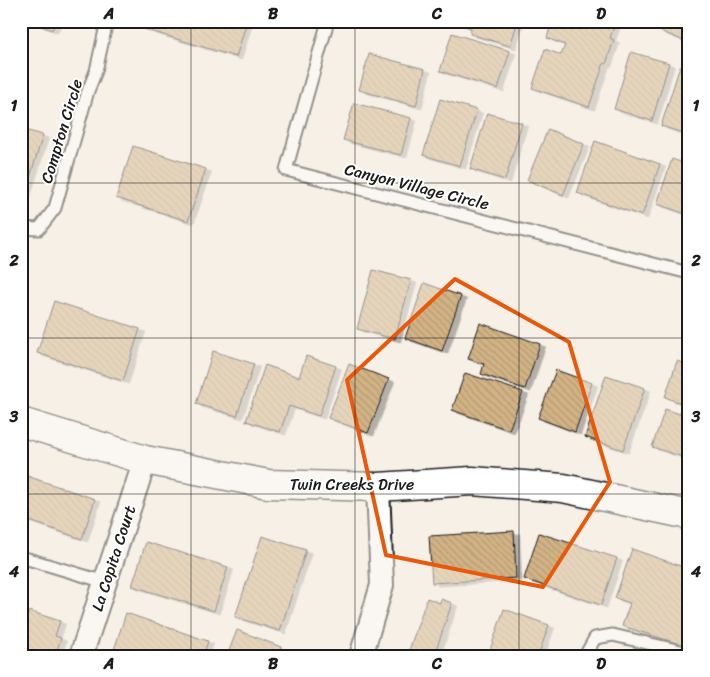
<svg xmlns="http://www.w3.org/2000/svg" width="710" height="677" font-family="Sriracha,sans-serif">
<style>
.building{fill:url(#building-back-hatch);stroke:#1c1c1c;filter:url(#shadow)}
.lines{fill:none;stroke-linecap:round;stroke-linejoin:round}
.lane-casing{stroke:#1c1c1c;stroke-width:15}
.street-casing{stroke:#1c1c1c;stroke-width:26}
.secondary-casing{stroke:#1c1c1c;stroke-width:31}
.lane{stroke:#fff;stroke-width:11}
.street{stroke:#fff;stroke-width:22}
.secondary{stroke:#fff;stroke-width:28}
.marked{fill:none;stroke:#e8590c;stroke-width:4;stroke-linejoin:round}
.grid{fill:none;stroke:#1c1c1c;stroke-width:1;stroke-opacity:0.55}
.labels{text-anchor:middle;stroke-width:4;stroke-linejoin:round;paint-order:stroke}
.street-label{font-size:16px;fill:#1c1c1c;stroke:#fff}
.neatline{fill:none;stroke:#1c1c1c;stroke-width:2}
.grid-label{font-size:16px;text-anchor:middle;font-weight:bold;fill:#1c1c1c}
</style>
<defs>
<pattern id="building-back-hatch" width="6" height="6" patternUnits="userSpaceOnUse" patternTransform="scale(1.25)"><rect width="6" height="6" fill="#d2b385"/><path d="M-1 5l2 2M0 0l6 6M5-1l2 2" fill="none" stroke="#b49972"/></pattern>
<filter id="shadow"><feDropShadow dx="5.5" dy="3" stdDeviation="0" flood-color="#0004"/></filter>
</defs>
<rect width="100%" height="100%" fill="#f6f0e7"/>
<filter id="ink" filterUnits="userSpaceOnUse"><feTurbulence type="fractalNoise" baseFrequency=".02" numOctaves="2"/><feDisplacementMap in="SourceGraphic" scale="10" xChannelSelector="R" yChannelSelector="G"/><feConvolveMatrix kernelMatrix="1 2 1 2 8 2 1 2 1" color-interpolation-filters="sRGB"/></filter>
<g filter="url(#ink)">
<path class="building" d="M29 21H56L52 30Z
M146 21H247L236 57 144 29Z
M453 21H518L510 46 470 34 471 28Z
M552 21H616L610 38 614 40 606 64 604 63 589 107 532 88 545 49 561 55 565 45 547 38Z
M658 21H689V43L655 29Z
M452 33 510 51 498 89 440 71Z
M631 52 669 63 652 121 614 109Z
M369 54 425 69 416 106 359 90Z
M680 66 689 69V135L661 126Z
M440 99 477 110 460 166 423 155Z
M354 103 411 118 401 155 343 140Z
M487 113 522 123 505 180 470 169Z
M21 129 43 135 22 203 21 202Z
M548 129 584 144 563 195 527 180Z
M595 141 660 164 642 216 577 193Z
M133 146 206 169 188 221 116 198Z
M672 159 689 165V215L657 204Z
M373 270 411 280 395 339 357 329Z
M424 283 461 296 442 351 405 338Z
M54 301 140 329 123 381 37 353Z
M480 323 540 344 525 389 481 374 484 364 468 359Z
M213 351 254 364 237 416 196 404Z
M306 356 336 366 319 416 289 406 280 432 246 421 265 365 299 377Z
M677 361 689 365V459L652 447 665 409 680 414 683 404 665 397Z
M349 364 389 379 368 433 328 418Z
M556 370 592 383 575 432 538 418Z
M465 373 523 392 509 430 452 410Z
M606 375 645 388 623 450 585 437Z
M21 474 95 499 82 539 21 518Z
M514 531 516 578 432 583 429 536Z
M539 533 617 558 601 605 524 579Z
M262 536 306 550 280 631 235 617Z
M146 542 228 567 214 611 132 586Z
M632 549 689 569V629L683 645 622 626 630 603 615 598Z
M427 598 440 603 441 599 452 603 435 653 442 656H407Z
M504 609 549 625 538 656H488Z
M29 611 60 621 55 636 61 638 55 656H21V615L27 617Z
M126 613 208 641 203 656H112Z
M237 630 281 647 278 656H227Z"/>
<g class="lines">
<g class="lane-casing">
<path id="lane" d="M328 21 286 170 689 273
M21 228 39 229 55 208 88 91 96 71 107 21
M21 557 105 582
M585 656 595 638 613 635 689 653"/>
</g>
<g class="street-casing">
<path id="street" d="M81 656 145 460
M361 656 382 585 378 487"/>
</g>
<g class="secondary-casing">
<path id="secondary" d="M21 422 145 460 268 484 378 487 472 481 563 488 689 515"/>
</g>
<use href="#lane" class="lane"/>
<use href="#street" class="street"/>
<use href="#secondary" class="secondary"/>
</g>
</g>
<path d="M0 0H710V677H0ZM455 279 569 342 610 482 543 587 386 555 347 380Z" fill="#f6f0e7" fill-opacity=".55" fill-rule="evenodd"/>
<path class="marked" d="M455 279 569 342 610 482 543 587 386 555 347 380Z"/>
<path class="grid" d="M191 21V656M355 21V656M519 21V656M21 183H689M21 338H689M21 494H689"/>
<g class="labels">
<g class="street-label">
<text transform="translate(61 131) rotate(-73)" y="6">Compton Circle</text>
<text transform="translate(417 186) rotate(14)" y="6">Canyon Village Circle</text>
<text x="352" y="490">Twin Creeks Drive</text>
<text transform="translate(113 558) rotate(-72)" y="6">La Copita Court</text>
</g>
</g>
<rect width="710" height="677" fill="none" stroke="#fff" stroke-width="55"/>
<rect x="28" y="28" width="654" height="622" class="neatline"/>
<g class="grid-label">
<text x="109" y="19">A</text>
<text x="273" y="19">B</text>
<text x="437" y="19">C</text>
<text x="601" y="19">D</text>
<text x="14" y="111">1</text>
<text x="696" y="111">1</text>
<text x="14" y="266">2</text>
<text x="696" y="266">2</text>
<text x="14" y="422">3</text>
<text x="696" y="422">3</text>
<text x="14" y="577">4</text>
<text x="696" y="577">4</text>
<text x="109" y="669">A</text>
<text x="273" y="669">B</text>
<text x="437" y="669">C</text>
<text x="601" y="669">D</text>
</g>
</svg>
